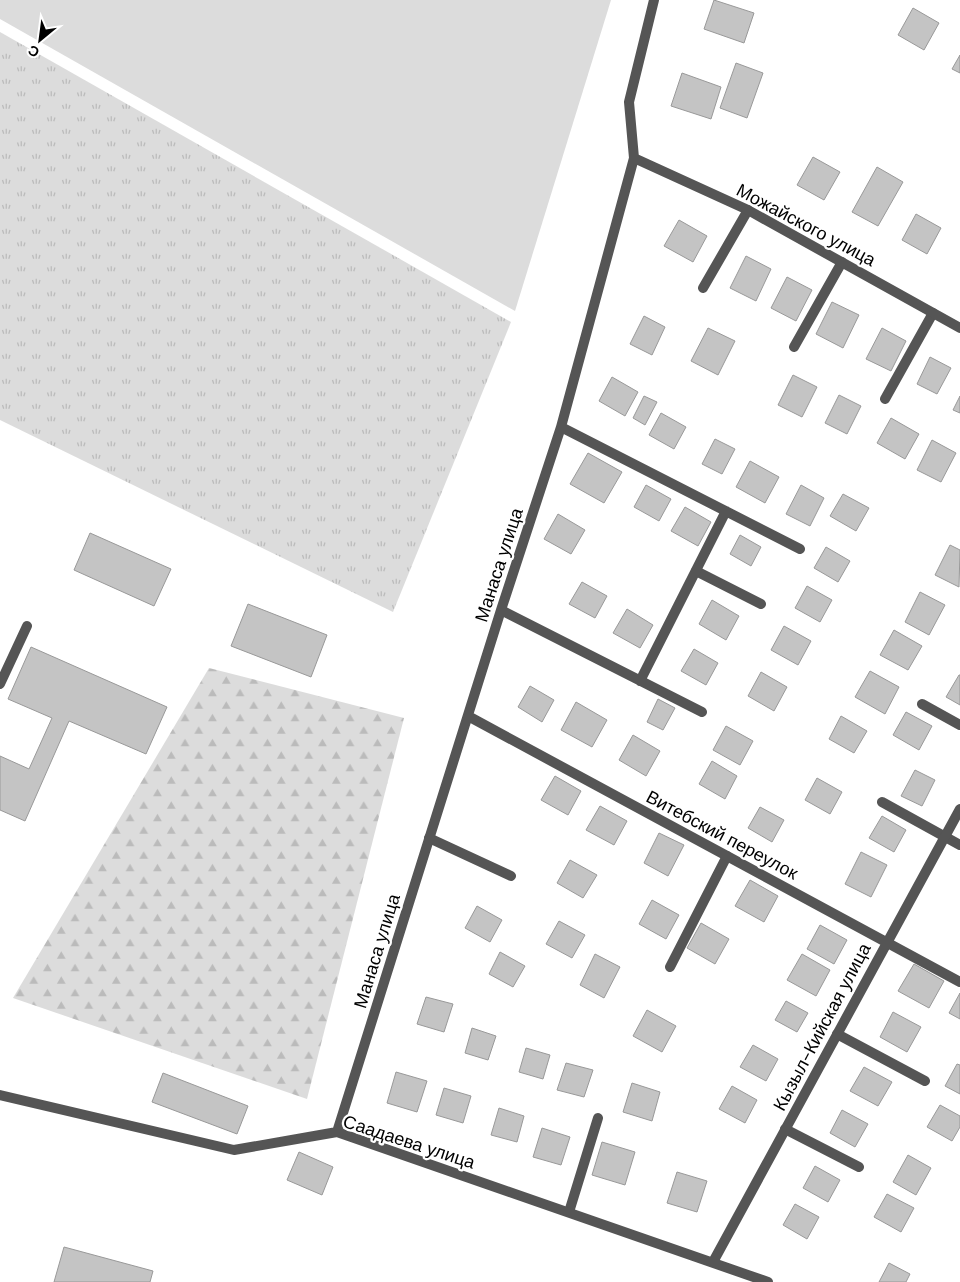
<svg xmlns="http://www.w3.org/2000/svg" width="960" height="1282" font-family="'DM Sans',sans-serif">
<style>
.grass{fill:url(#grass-tufts)}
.forest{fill:url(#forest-firs)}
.park{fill:#dcdcdc}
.building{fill:#c4c4c4;stroke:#999}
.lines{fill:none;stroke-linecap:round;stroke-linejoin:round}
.service{stroke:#555;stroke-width:10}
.minor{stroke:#555;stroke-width:10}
.labels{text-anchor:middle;stroke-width:4.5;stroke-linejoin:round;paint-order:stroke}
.street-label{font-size:18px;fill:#000;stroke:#fff}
</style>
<defs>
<pattern id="grass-tufts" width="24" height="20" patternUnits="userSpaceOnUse" patternTransform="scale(1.25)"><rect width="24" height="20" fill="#dcdcdc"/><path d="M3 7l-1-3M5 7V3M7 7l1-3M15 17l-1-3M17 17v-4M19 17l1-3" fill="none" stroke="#bbb"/></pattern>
<pattern id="forest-firs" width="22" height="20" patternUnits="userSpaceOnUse" patternTransform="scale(1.25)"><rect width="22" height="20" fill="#dcdcdc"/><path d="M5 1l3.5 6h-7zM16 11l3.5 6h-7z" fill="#bbb"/></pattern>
</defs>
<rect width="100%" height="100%" fill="#fff"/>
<path class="grass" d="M0 32 511 322 393 612 0 420Z"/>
<path class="forest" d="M209 668 404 718 307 1099 13 998Z"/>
<path class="park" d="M0 0H611L515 311 0 19Z"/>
<path class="building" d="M714 0 754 13 744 43 704 29Z
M913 8 939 23 924 50 898 35Z
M960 55V73L952 69Z
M736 63 763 73 747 118 720 108Z
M682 73 721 87 711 119 671 106Z
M813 157 840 172 824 200 797 185Z
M877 167 903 182 878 226 852 212Z
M916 214 941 228 927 254 902 240Z
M679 220 707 236 693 262 664 246Z
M746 256 771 269 756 301 730 288Z
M787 277 812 290 796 321 771 308Z
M832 302 859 315 843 348 816 334Z
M644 316 665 327 652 355 630 344Z
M708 328 735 341 718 375 691 361Z
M882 328 906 341 891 371 866 359Z
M930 357 951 368 937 394 917 384Z
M793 375 817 387 802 417 778 405Z
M612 377 638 392 625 416 599 401Z
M839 395 861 406 847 434 825 423Z
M644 396 657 402 645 425 633 418Z
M960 396V413L953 410Z
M661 413 686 427 674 449 649 435Z
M891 418 919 434 905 459 877 443Z
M715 439 735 449 722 474 702 464Z
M932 440 956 453 941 482 917 470Z
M588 453 622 472 604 503 570 484Z
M750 461 779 477 765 503 736 487Z
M646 485 671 499 659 521 634 507Z
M801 485 824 498 810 526 786 514Z
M843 494 869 508 856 531 830 516Z
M685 507 711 522 698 546 671 531Z
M558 514 585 530 571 554 544 539Z
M90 533 171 569 154 606 74 570Z
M740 535 761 547 751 566 730 554Z
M950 545 960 550 959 587 935 575Z
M826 547 850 561 838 582 814 568Z
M582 582 607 596 595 618 569 604Z
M807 586 832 600 820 622 795 608Z
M920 592 945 605 929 635 905 622Z
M712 600 739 616 726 640 699 624Z
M248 604 327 635 311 677 231 646Z
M627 609 653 625 640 648 613 633Z
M784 626 811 641 798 665 771 650Z
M894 630 922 646 908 670 880 655Z
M31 647 167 707 146 754 69 721 25 821 0 810V756L29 769 52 718 8 699Z
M694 649 718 663 706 685 681 671Z
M870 671 899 687 885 714 855 697Z
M761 672 787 687 774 711 748 696Z
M959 675H960V705L946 697Z
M530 686 554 700 542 722 518 707Z
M658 699 675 708 663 730 647 722Z
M576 702 607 720 592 747 561 730Z
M906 712 932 726 919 750 893 735Z
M841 716 867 731 854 753 829 739Z
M726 726 753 741 740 765 713 750Z
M633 735 660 751 646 776 619 760Z
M712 761 737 776 725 799 699 784Z
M915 770 935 780 922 806 901 796Z
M555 776 581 791 568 815 541 800Z
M817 778 842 792 830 814 805 800Z
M600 806 627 821 614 845 586 830Z
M760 807 784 820 772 842 748 828Z
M882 816 906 830 894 852 869 838Z
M659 833 684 845 668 876 644 863Z
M861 852 887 865 871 897 845 884Z
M570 860 597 875 583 898 557 883Z
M750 880 778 896 764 922 735 906Z
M652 900 679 915 666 939 639 924Z
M477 906 502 920 490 942 465 928Z
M559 921 585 935 572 958 546 944Z
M701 923 729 939 715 964 687 948Z
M820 925 847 940 834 964 807 949Z
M500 952 525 966 513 987 489 974Z
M595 954 620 967 604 998 580 985Z
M802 954 830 970 816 996 787 980Z
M914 964 944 981 929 1008 898 991Z
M960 993V1019L949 1013Z
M426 997 453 1004 444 1032 417 1024Z
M786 1001 808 1013 797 1032 775 1020Z
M647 1010 676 1026 662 1052 633 1036Z
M893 1012 921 1027 907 1052 880 1037Z
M472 1028 496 1036 488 1060 465 1053Z
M753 1045 778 1059 766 1081 740 1067Z
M526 1048 550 1055 543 1079 519 1072Z
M566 1063 593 1070 584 1097 557 1090Z
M957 1064 960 1065V1094L945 1086Z
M864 1067 892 1082 878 1106 850 1091Z
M396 1072 427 1081 417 1112 387 1103Z
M163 1073 248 1106 237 1134 152 1102Z
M632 1083 660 1092 652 1121 623 1112Z
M732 1086 757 1100 745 1123 719 1109Z
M444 1088 471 1096 463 1123 436 1115Z
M940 1105 960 1116V1127L952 1141 927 1127Z
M499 1108 524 1116 517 1142 491 1135Z
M842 1110 868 1124 855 1147 830 1133Z
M542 1128 570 1137 561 1165 533 1157Z
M602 1142 635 1152 625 1185 592 1175Z
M299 1152 333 1167 322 1195 287 1180Z
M908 1155 931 1168 916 1195 893 1182Z
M815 1166 840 1180 828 1202 803 1188Z
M677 1172 707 1181 697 1212 667 1203Z
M887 1194 914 1208 901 1232 874 1217Z
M795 1204 819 1217 807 1239 783 1225Z
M64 1247 153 1271 150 1282H54Z
M889 1263 910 1274 906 1282H879Z"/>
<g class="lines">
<path class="service" d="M703 288 748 210
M794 347 842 262
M885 399 933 313
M696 571 761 604
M922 704 960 725
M882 802 960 845
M429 838 511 876
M670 967 727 856
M837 1034 925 1081
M785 1129 859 1167
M569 1212 598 1118"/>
<path class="minor" d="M634 158 748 210 960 328
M561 427 800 549
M501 610 702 712
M640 681 726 511
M0 684 27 626
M468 716 960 982
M0 1095 234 1150 337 1132 768 1282
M337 1132 501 610 561 427 634 158 629 102 654 0
M713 1262 960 809"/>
</g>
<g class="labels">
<g class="street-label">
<text transform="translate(806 225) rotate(28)" y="6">Можайского улица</text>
<text transform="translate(499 565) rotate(-72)" y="6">Манаса улица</text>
<text transform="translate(722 835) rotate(28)" y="6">Витебский переулок</text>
<text transform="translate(377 951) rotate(-73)" y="6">Манаса улица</text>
<text transform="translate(822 1027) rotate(-62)" y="6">Кызыл-Кийская улица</text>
<text transform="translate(409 1142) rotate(18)" y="6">Саадаева улица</text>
</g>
</g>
<g transform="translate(40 40) rotate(209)" stroke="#ffffff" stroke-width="4" paint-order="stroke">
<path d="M0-4L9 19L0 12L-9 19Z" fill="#000000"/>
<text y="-8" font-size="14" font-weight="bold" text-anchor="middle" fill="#000000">С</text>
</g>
</svg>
